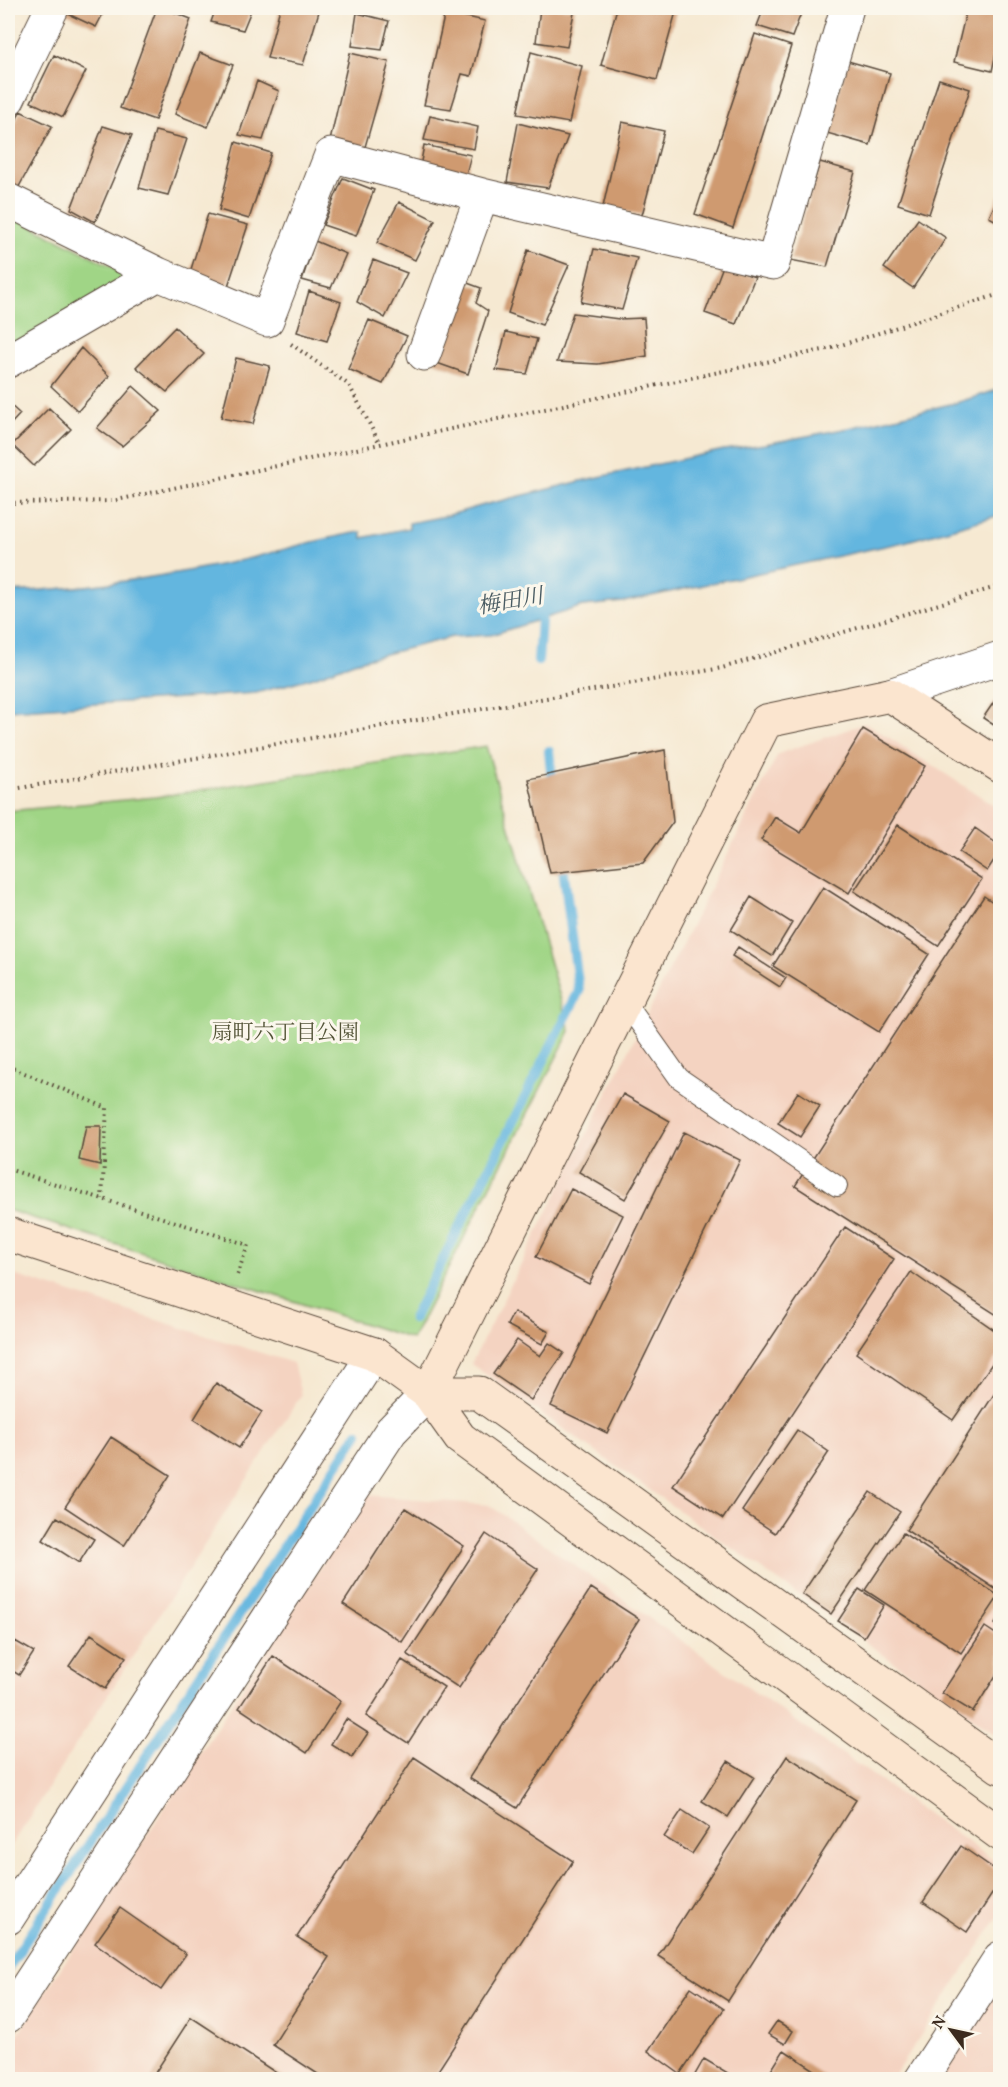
<svg xmlns="http://www.w3.org/2000/svg" width="1008" height="2087" font-family="Vollkorn,'Noto Serif JP',serif">
<style>
.built{fill:#f4d3c1}
.green{fill:#a0d586;stroke:#6e8052;stroke-width:1.5}
.water{fill:#63b6df;stroke:#4f707e;stroke-width:1.5}
.lines{fill:none;stroke-linecap:round;stroke-linejoin:round}
.stream{stroke:#63b6df;stroke-width:10}
.building{fill:#cf9a70}
.lane-casing{stroke:#574739;stroke-width:22}
.street-casing{stroke:#574739;stroke-width:35}
.secondary-casing{stroke:#574739;stroke-width:35}
.path{stroke:#574739;stroke-width:4;stroke-dasharray:1.5 4.5;stroke-linecap:butt}
.lane{stroke:#fff;stroke-width:20}
.street{stroke:#fff;stroke-width:33}
.secondary{stroke:#fbe5cf;stroke-width:33}
.labels{text-anchor:middle;stroke-width:6;stroke-linejoin:round;paint-order:stroke}
.park-label{font-size:21px;fill:#545538;stroke:#fbf7ec}
.water-label{font-size:22px;font-style:italic;fill:#495b62;stroke:#fbf7ec}
</style>
<rect width="100%" height="100%" fill="#fbf7ec"/>
<filter id="ink" filterUnits="userSpaceOnUse"><feTurbulence type="fractalNoise" baseFrequency=".0167" numOctaves="2"/><feDisplacementMap in="SourceGraphic" scale="12" xChannelSelector="R" yChannelSelector="G"/><feConvolveMatrix kernelMatrix="1 2 1 2 8 2 1 2 1" color-interpolation-filters="sRGB"/></filter>
<filter id="wash" filterUnits="userSpaceOnUse"><feTurbulence type="fractalNoise" baseFrequency=".008" numOctaves="4" result="noise"/><feDisplacementMap in="SourceGraphic" scale="24" xChannelSelector="R" yChannelSelector="G"/><feGaussianBlur stdDeviation="1.35" result="paint"/><feColorMatrix in="noise" values="0 0 0 0 0 0 0 0 0 0 0 0 0 0 0 0 0 1.4 0 .05"/><feComposite in="paint" operator="in"/></filter>
<g filter="url(#wash)">
<rect width="100%" height="100%" fill="#f6e9d2"/>
<path class="built" d="M866 723 1000 809V1737L471 1364 778 754Z
M8 1273 293 1363 301 1395 8 1850Z
M367 1495 489 1505 1000 1865V1914L892 2079 8 2080V2050Z
M1000 1986V2079H941Z"/>
<path class="green" d="M8 214 131 276 8 356Z
M486 746 570 1031 412 1339 8 1210V811L156 797Z"/>
<path class="water" d="M1000 389V515L904 542 623 602 583 606 491 635 452 637 354 662 314 677 256 693 8 710V592C82 589 155 578 229 563 273 554 317 538 362 532V538L409 528V523L446 516 484 505 585 480 724 450 765 444 849 428 959 402Z"/>
<g class="lines">
<path class="stream" d="M538 661 542 607
M549 751 553 787
M413 1319 579 991 562 859
M8 1968 358 1433"/>
</g>
<g id="blocks">
<path class="building" d="M68 8H106L96 27 66 13Z
M157 8H163L191 19 155 120 120 108Z
M216 8H252L243 30 211 22Z
M280 8H320L303 65 267 58Z
M366 8H384L382 12Z
M540 8H575L567 47 536 42Z
M617 8H677L657 80 601 65Z
M764 8H803L792 37 757 26Z
M967 8H1000V35L992 71 954 62Z
M445 12 485 21 471 76 462 74 451 109 424 105Z
M357 13 389 21 382 50 352 46Z
M755 34 791 46 733 228 695 214Z
M531 52 582 66 569 123 517 114Z
M200 53 233 65 208 127 175 114Z
M350 53 389 62 365 147 330 141Z
M54 55 86 71 63 117 31 102Z
M848 61 890 73 870 145 827 133Z
M939 79 970 89 929 214 898 204Z
M257 81 279 91 263 140 239 135Z
M20 111 52 126 16 192 8 188V141Z
M430 116 478 127 474 149 424 140Z
M622 122 664 131 642 215 603 207Z
M518 123 568 136 548 188 507 182Z
M103 126 132 135 95 222 71 209Z
M155 131 187 139 168 195 139 188Z
M236 142 271 153 249 219 219 210Z
M424 145 471 155 465 178 420 167Z
M820 162 855 172 827 267 790 260Z
M343 178 374 190 356 236 323 225Z
M1000 193V223L989 217Z
M399 202 435 220 415 260 377 243Z
M208 214 248 225 227 289 188 279Z
M918 219 946 238 913 288 884 268Z
M315 241 346 254 331 288 302 280Z
M594 249 637 258 622 310 581 302Z
M528 250 569 265 542 325 508 313Z
M373 260 407 273 385 318 357 302Z
M723 266 755 277 736 324 705 313Z
M462 281 481 288 476 303 488 311 468 374 434 362Z
M309 291 341 302 327 341 297 332Z
M573 313 619 319 644 318 647 356 598 364 557 362Z
M369 320 407 336 383 384 348 369Z
M175 327 204 354 167 392 136 367Z
M506 332 537 339 527 374 496 370Z
M81 348 109 376 78 411 51 386Z
M236 358 270 366 253 424 221 418Z
M133 386 161 411 122 446 97 428Z
M8 403 20 414 8 427Z
M49 408 71 429 34 466 12 445Z
M1000 693V729L983 718Z
M863 729 925 766 849 893 761 840 775 817 801 833Z
M665 750 673 822 643 863 550 873 528 779Z
M898 825 982 879 938 946 854 891Z
M975 828 1000 846V851L987 871 959 852Z
M823 887 929 954 879 1032 773 966Z
M984 896 1000 907V1317L795 1186Z
M751 897 792 923 772 956 731 930Z
M738 947 786 978 780 987 732 956Z
M798 1092 820 1106 800 1137 778 1123Z
M623 1094 670 1121 625 1199 579 1172Z
M86 1126H101L100 1165 79 1160Z
M684 1132 740 1160 607 1433 551 1406Z
M571 1189 623 1215 589 1284 536 1257Z
M845 1227 894 1259 723 1519 673 1486Z
M911 1272 1000 1334V1352L953 1420 856 1353Z
M514 1312 549 1332 542 1344 507 1325Z
M517 1340 540 1356 549 1343 564 1353 531 1400 493 1374Z
M216 1383 262 1412 239 1448 194 1419Z
M1000 1385V1592L906 1530Z
M797 1430 829 1452 775 1533 742 1511Z
M111 1437 170 1475 124 1546 65 1507Z
M870 1492 900 1512 831 1614 802 1594Z
M405 1508 464 1546 402 1642 343 1604Z
M57 1517 94 1539 79 1563 43 1540Z
M903 1533 999 1596 961 1653 865 1590Z
M486 1534 538 1569 459 1688 407 1654Z
M591 1588 639 1619 517 1808 469 1778Z
M859 1589 884 1605 864 1637 838 1621Z
M1000 1615V1628L995 1624Z
M985 1627 1000 1637V1669L973 1712 942 1693Z
M91 1634 126 1657 105 1689 69 1666Z
M15 1641 34 1652 19 1675 8 1668V1652Z
M273 1656 341 1701 307 1753 239 1708Z
M402 1660 444 1687 408 1743 366 1716Z
M346 1719 368 1733 352 1757 331 1744Z
M787 1756 856 1800 728 2001 658 1956Z
M414 1757 573 1861 432 2080H327L273 2045 329 1957 297 1937Z
M728 1761 754 1777 728 1817 702 1801Z
M682 1810 709 1828 692 1854 664 1837Z
M961 1846 1000 1873V1882L967 1932 923 1902Z
M120 1908 186 1954 161 1990 95 1943Z
M691 1987 724 2009 680 2074 648 2051Z
M191 2017 287 2080 151 2079Z
M777 2021 793 2031 785 2044 768 2034Z
M784 2050 830 2080H765Z
M704 2059 733 2076 732 2080H692Z"/>
</g>
</g>
<g filter="url(#ink)">
<use href="#blocks" fill-opacity="0" stroke="#574739" stroke-width="1.5"/>
<g class="lines">
<g class="lane-casing">
<path id="lane" d="M625 1002 679 1078 837 1186"/>
</g>
<g class="street-casing">
<path id="street" d="M8 99 52 8
M8 200 158 274 267 320 331 155 482 195 773 263 847 8
M424 354 482 195
M8 361 158 274
M890 695 1000 658
M8 1918 374 1354
M8 2016 391 1431 428 1393
M921 2080 1000 1958"/>
</g>
<g class="secondary-casing">
<path id="secondary" d="M8 1234 374 1354 428 1393 460 1438 1000 1834
M428 1393 766 721 890 695 1000 766
M428 1393H479L1000 1767"/>
</g>
<path class="path" d="M291 344 349 385 380 444
M8 503 112 501 832 348 1000 294
M8 790 722 668 1000 586
M8 1066 107 1108 102 1199
M8 1169 248 1245 237 1275"/>
<use href="#lane" class="lane"/>
<use href="#street" class="street"/>
<use href="#secondary" class="secondary"/>
</g>
</g>
<g class="labels">
<g class="park-label">
<text x="285" y="1039">扇町六丁目公園</text>
</g>
<g class="water-label">
<text transform="translate(510 600) rotate(-10)" y="8">梅田川</text>
</g>
</g>
<rect width="1008" height="2087" fill="none" stroke="#fbf7ec" stroke-width="30"/>
<g transform="translate(951 2030) rotate(303)" stroke="#fbf7ec" stroke-width="4.5" paint-order="stroke">
<path d="M0-4.5L10 22L0 15L-10 22Z" fill="#3b2a1e"/>
<text y="-9" font-size="16" font-weight="bold" text-anchor="middle" fill="#3b2a1e">N</text>
</g>
</svg>
